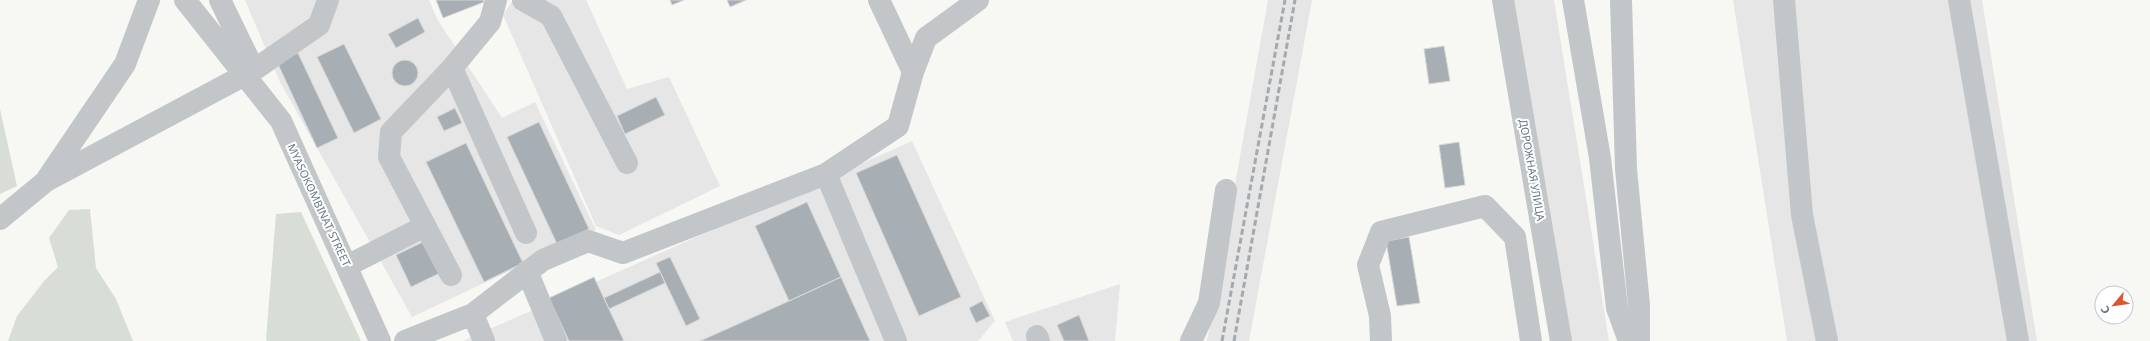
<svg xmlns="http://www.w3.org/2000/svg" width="2150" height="341" font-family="'Noto Sans',sans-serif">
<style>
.built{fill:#e5e6e5}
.green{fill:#d8ded5}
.building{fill:#a7afb5;stroke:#d8d8d6}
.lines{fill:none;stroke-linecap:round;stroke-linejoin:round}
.minor{stroke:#c2c6c9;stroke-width:22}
.rail{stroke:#a3a9ae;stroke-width:3;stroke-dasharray:6 3;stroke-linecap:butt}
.labels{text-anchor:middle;stroke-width:4;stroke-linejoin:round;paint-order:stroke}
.street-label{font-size:11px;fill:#677784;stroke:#fff}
</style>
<rect width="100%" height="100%" fill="#f7f7f4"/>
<path class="built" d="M245 0H429L437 19 502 118 535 102 596 230 412 317 280 82Z
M513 0H586L627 89 669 77 720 186 619 235 596 226 503 15Z
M1268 0H1312L1249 341H1207Z
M1509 0H1554L1609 341H1566Z
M1733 0H1982L2037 341H1787Z
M912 141 995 321 978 341H463Z
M1120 284 1115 341H1013L1005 322Z"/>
<path class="green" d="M0 109 17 186 0 194Z
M90 209 96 268 116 299 133 341H8L17 316 45 280 58 267 49 238 69 210Z
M301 212 361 341H267L266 339 276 214Z"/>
<path class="building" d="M436 0H483L484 2 443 18Z
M670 0H684L672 5Z
M727 0H746L730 7Z
M418 18 425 32 396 48 388 34Z
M344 44 381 119 354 133 317 57Z
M1444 46 1450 81 1429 84 1424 49Z
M298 53 338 138 317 148 277 62Z
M392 73a13 13 0 1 1 26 0a13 13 0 1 1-26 0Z
M656 97 665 115 625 134 617 116Z
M455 108 462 123 444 131 437 117Z
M539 122 589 229 557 244 507 137Z
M1459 142 1465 185 1445 188 1439 145Z
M466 143 523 263 484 282 426 162Z
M897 155 961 297 919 316 856 173Z
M807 202 841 277 789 301 755 226Z
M1409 237 1420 303 1397 306 1386 241Z
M429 239 444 271 411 287 396 255Z
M670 257 700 319 686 326 656 263Z
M660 272 665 283 609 309 604 298Z
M594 277 624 341H569L549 298Z
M841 277 870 341H700L789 301Z
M982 301 990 316 976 323 969 308Z
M1079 315 1089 341H1064L1057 325Z"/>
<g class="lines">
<path class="minor" d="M185 0 281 121 380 341
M220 0 254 70
M523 0 551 16 627 163
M879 0 913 72
M1503 0 1561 341
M1573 0 1600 158 1617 308 1629 341
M1621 0 1626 169 1639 305V341
M1784 0 1802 215 1827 341
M1959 0 2018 341
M452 68 526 233
M826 174 898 126 913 72 926 38 978 0
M47 179 125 64 149 0
M0 219 46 181 254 70 319 25 328 0
M347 266 425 226
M527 271 556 341
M451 275 389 157 391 132 452 68 490 22 496 0
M473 314 484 341
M1037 336 1039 341
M405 341 473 314 543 260 588 241 623 253 826 174 896 341
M1191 341 1209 303 1226 190
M1381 341 1380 316 1368 265 1381 232 1485 206 1515 237 1531 341"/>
<path class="rail" d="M1222 341 1285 0
M1234 341 1295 0"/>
</g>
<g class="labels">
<g class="street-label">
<text transform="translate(1532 170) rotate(80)" y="4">ДОРОЖНАЯ УЛИЦА</text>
<text transform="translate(319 205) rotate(65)" y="4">MYASOKOMBINAT STREET</text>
</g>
</g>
<g transform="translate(2114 305) rotate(241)"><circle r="19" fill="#ffffff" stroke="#c2c9ce"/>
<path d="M0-3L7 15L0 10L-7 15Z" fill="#de562d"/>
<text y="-6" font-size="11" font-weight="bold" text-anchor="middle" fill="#677784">С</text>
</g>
</svg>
